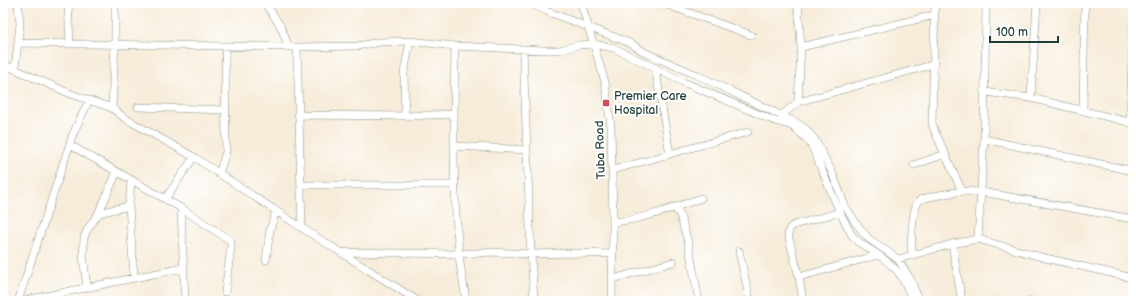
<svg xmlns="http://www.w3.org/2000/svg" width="1136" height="304" font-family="'Balsamiq Sans',sans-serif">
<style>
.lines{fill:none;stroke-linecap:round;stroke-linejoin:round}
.minor-casing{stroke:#8b9486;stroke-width:8}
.minor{stroke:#fff;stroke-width:7}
.poi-dot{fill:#d1495b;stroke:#fff;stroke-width:1.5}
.labels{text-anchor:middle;stroke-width:4;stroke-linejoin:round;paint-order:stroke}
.poi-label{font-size:12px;fill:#1f3d34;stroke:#fff;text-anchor:start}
.street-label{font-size:12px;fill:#1f3d34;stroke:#fff}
</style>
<rect width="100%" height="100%" fill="#fff"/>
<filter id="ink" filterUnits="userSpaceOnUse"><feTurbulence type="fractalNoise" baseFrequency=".025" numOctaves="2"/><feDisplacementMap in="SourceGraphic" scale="8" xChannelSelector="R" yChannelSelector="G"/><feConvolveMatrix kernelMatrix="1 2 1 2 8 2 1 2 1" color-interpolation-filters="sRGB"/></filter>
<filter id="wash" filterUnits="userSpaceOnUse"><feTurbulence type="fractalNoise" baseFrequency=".012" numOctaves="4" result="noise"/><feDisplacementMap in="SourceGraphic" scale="16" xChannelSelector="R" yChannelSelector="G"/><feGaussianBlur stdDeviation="0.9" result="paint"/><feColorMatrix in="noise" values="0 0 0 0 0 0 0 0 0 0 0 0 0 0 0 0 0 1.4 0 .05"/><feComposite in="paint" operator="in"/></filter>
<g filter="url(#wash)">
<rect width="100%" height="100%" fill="#f7ecd9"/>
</g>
<g filter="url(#ink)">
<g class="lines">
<g class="minor-casing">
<path id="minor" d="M68 3 70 44
M265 3 280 25 289 47
M530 3 546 11 630 43 646 53 697 75 797 123 806 129 815 140 831 170 845 206 856 223 869 239 898 259 911 280 919 301
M581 3 605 82 611 127 613 222 612 301
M662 3 751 35
M798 3 801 47 798 102
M935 3 932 123 935 132 962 191
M18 43 297 47 357 46 380 42 410 41 455 46 544 50H560L579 45 593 44 614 48 683 82 775 121 792 126 809 141 814 151C826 178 837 210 852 235 856 241 864 246 871 250 894 265 904 274 912 301
M455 46C454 114 452 184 459 253 460 269 464 285 466 301
M297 47 302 228
M801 47 935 15
M523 49 531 254 534 301
M3 64 71 94 112 108 126 119 194 157 302 228 418 301
M655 67 670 154
M15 69 20 24 18 3
M985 92 1031 98 1133 123
M1031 98 1037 3
M138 107 225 110
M112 108 115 43V3
M1083 111 1085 3
M298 115 405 116 454 114
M405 116 404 73 410 41
M781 116 798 102 935 64
M1130 123 1133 28
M984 139 1133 171
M70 145 181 208 228 239 231 242V247L225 292
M455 146 527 150
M914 165 945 154
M613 170 748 132
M219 174 226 152 225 46
M131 180 129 206 134 277
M302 185H455
M165 199 194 157
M674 207 680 215 688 242 699 301
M181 208 185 301
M98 214 107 211 129 206
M613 222C643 220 673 208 701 198
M978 239 984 139 986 3
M952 244 962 301
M739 251 750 301
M341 252 459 254 492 252 531 254 574 253 613 254
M912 255C911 245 911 207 920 200 925 197 956 192 963 191 969 191 975 192 982 192L1133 219
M898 259 952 244 978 239 1041 257 1133 278
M266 260 270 230 276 211
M799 277 878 255
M613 279 673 262
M87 288 83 256 84 238 87 230 98 214 117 172
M18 301 73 134 89 100
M21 301 183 268
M803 301 799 277 788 234 790 228 794 225 840 212
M1025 301H1032"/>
</g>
<use href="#minor" class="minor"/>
</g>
</g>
<rect class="poi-dot" x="602" y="99" width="8" height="8" rx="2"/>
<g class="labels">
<g class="poi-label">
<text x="614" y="100">Premier Care<tspan x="614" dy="14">Hospital</tspan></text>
</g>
<g class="street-label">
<text transform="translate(600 150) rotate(-92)" y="4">Tuba Road</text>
</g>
</g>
<rect width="1136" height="304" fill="none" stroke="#fff" stroke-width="16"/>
<path d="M990 36v6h68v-6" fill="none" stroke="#1f3d34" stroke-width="2"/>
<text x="996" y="36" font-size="12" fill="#1f3d34" stroke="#ffffff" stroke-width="3" paint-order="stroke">100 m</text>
</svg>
